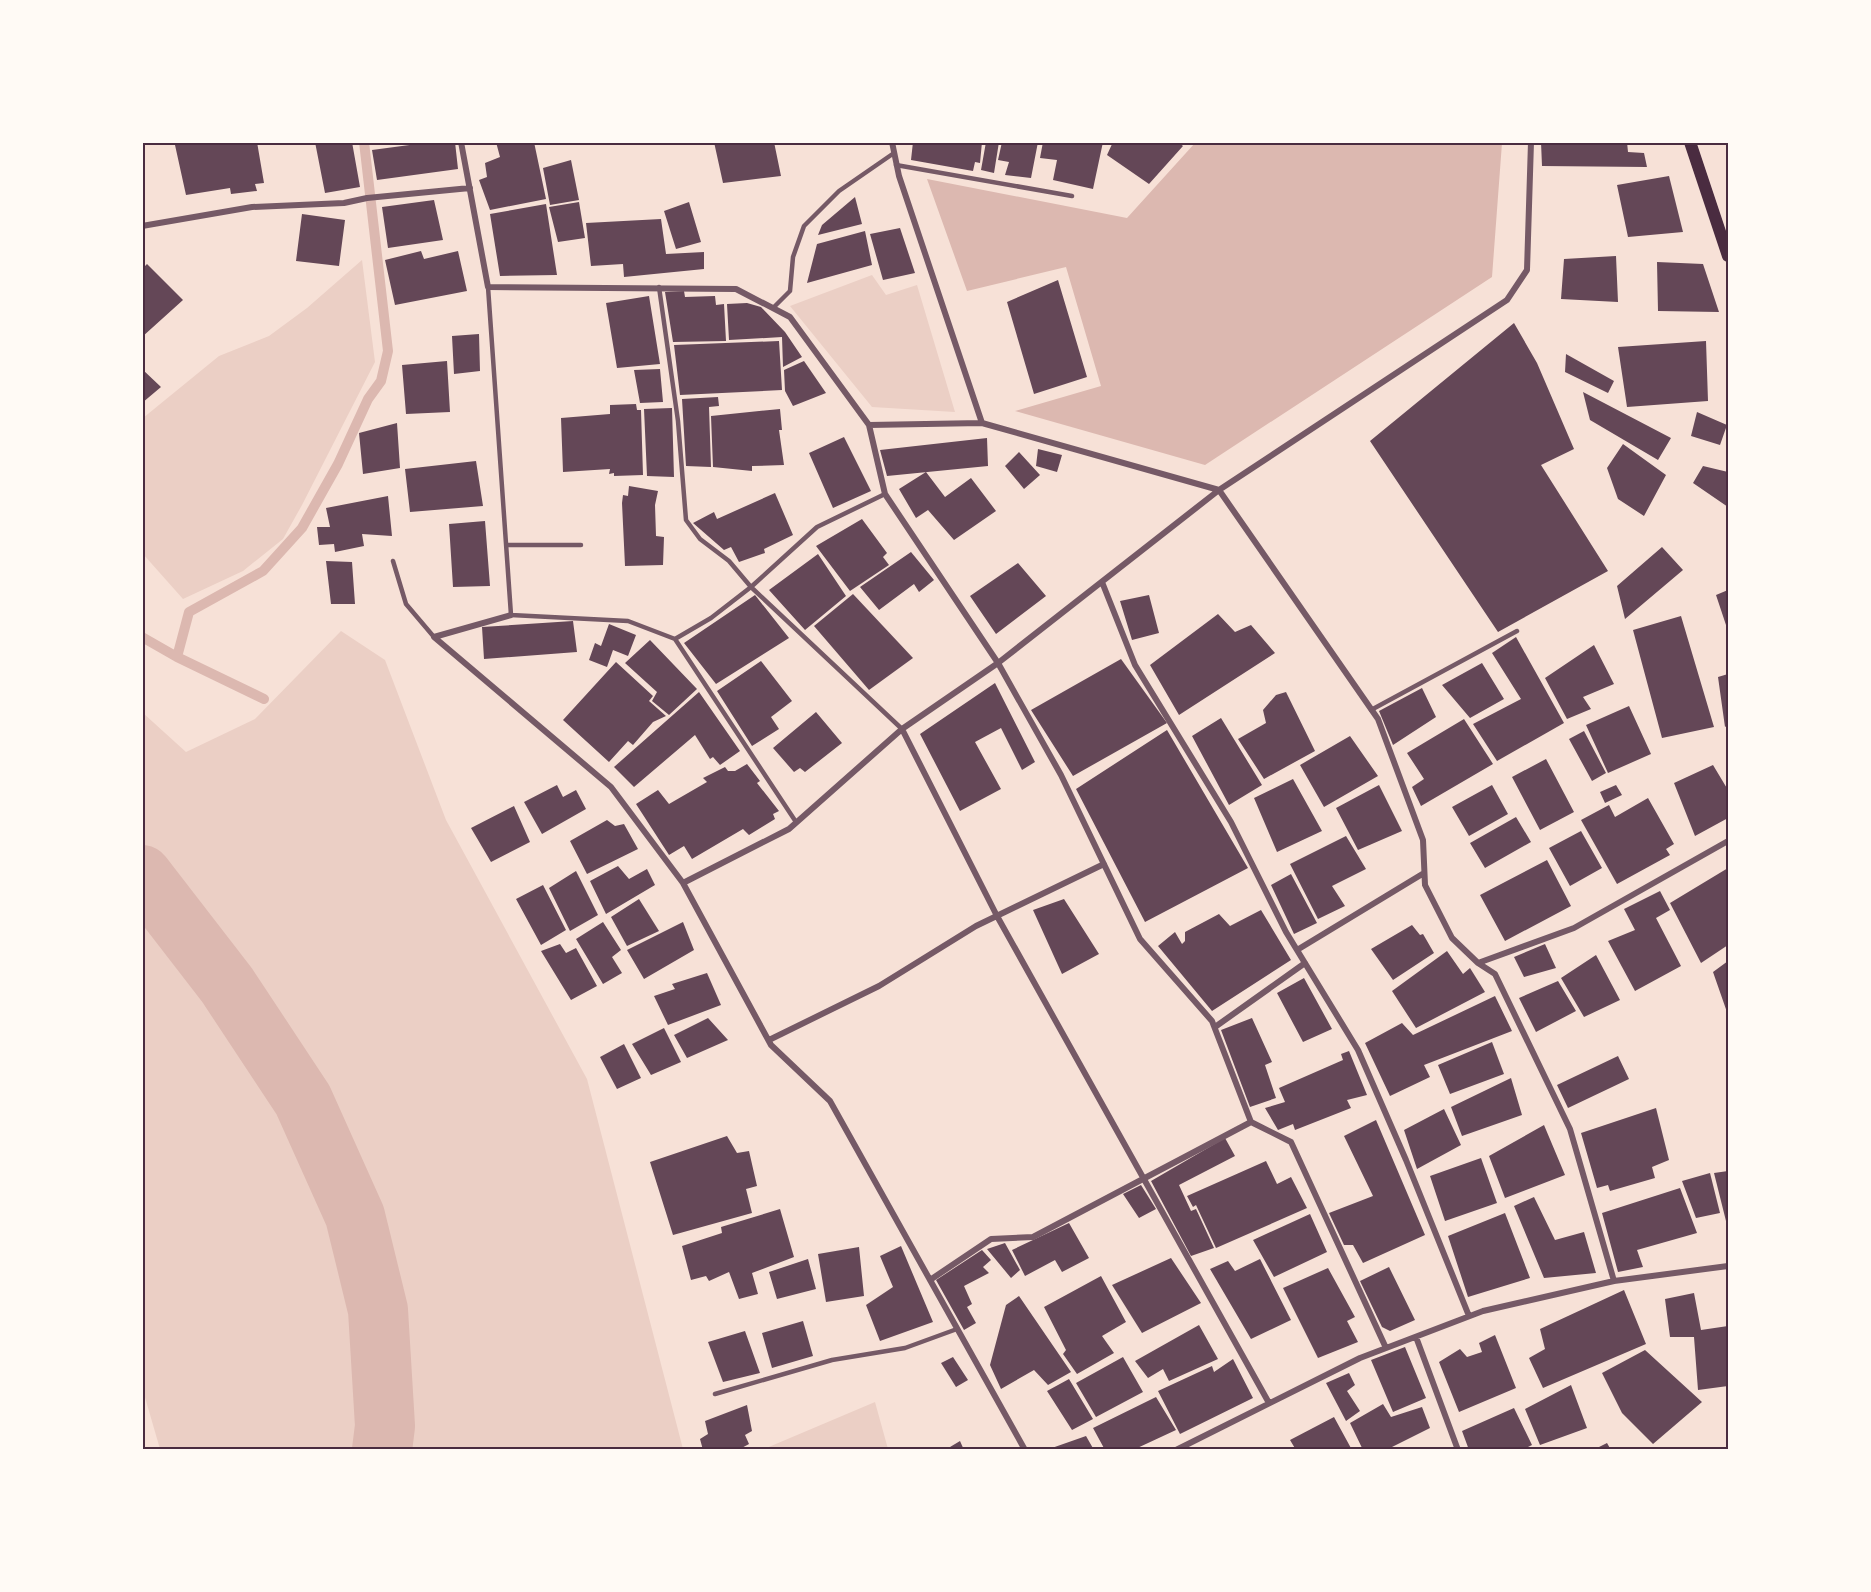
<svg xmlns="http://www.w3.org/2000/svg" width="1871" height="1592" font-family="'Fira Sans Condensed',sans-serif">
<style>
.green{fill:#ebcfc5}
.water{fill:#dcb8b0}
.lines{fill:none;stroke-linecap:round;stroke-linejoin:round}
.stream{stroke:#dcb8b0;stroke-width:10}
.river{stroke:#dcb8b0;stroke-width:60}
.building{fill:#644757}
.service{stroke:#755966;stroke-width:4.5}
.minor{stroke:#755966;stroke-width:6}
.secondary{stroke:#4a2c40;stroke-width:12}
.neatline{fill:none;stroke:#4a2c40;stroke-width:2}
</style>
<rect width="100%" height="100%" fill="#f7e1d7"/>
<path class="green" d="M362 260 375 362 302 505 283 539 243 571 183 599 143 554V418L219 356 269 336 307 308Z
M872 275 886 295 917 285 955 412 872 407 790 306Z
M341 631 385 660 446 820 587 1079 683 1449H160L142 1387 143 713 186 752 255 719Z
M875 1402 888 1449H764Z"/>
<path class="water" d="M1195 143H1502L1492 277 1205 465 1015 411 1101 386 1066 267 967 291 927 179 1127 218Z"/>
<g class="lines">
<path class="stream" d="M142 637 177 657 264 699
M177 657 189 612 263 571 302 528 338 464 368 399 381 381 388 351 364 142"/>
<path class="river" d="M142 875 227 985 303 1100 355 1216 378 1310 385 1426 382 1450"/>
</g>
<path class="building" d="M193 142H257L264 183 255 184 257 191 231 194 230 188 186 195 175 145Z
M315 142H352L360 187 325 193Z
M432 142H455L458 169 377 180 372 150Z
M496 142H534L546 199 490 210 479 180 487 177 485 163 500 157Z
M714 142H774L781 176 723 183Z
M913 142H982L980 163 975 162 973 171 911 160Z
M986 142H999L994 173 981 170Z
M1002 142H1038L1031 178 1005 175 1009 162 998 160Z
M1043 142H1103L1093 189 1053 180 1057 160 1040 158Z
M1113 142H1178L1183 146 1149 184 1107 155Z
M1541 142H1627L1628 152 1644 153 1647 167 1542 166Z
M571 160 579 200 550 205 543 168Z
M1669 176 1683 232 1628 237 1617 185Z
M855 197 862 224 818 235 822 225Z
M434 200 443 240 388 248 382 207Z
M579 202 585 238 558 242 549 207Z
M689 202 701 242 676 249 664 211Z
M546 204 557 275 500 276 490 214Z
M302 214 345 220 339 266 296 261Z
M661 219 666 254 704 252V269L624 277 623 264 591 266 586 223Z
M900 228 915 273 883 280 870 234Z
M865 231 872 265 807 283 817 244Z
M421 251 424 259 458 251 467 291 395 305 385 260Z
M1616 256 1618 302 1561 299 1564 259Z
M1657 262 1703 264 1719 312 1658 311Z
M147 264 183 300 142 337V269Z
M1058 280 1087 377 1034 394 1007 302Z
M684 291 685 297 715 296 716 305 724 304 726 341 673 342 665 292Z
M649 296 660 364 617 368 606 303Z
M747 303 761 307 785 332 802 357 783 367 782 337 729 340 727 304Z
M1514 323 1537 363 1574 449 1541 465 1608 571 1498 632 1370 441Z
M479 334 480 371 454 374 452 336Z
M779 341 782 390 680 395 674 345Z
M1706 341 1708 401 1627 407 1618 347Z
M1566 354 1614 381 1608 393 1565 372Z
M447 361 450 412 406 414 402 365Z
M804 361 826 393 793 406 785 391 784 370Z
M142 369 161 387 142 403Z
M660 369 663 402 640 403 634 370Z
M1583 392 1671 438 1658 460 1590 420Z
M718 397 719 406 709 407 711 467 686 466 682 399Z
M636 404 637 410H641L643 475 614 476V473L609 474 610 469 563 472 561 418 610 414V405Z
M672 408 674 477 647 476 644 409Z
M780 409 782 430H779L784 465 752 466V471L713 467 711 416Z
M1697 412 1727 425 1720 445 1691 436Z
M397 423 400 468 363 474 359 433Z
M844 437 871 491 833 508 809 453Z
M987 438 988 466 887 476 880 450Z
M1623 444 1666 475 1644 516 1618 499 1607 468Z
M1038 449 1062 455 1057 472 1036 466Z
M1019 452 1040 475 1024 489 1005 466Z
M476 461 483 506 410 512 405 469Z
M1703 466 1728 472V507L1693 483Z
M926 472 945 497 971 478 996 511 954 540 928 510 916 518 899 489Z
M629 486 658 491 655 505 656 536 664 537 663 565 625 566 622 503 623 495 628 496Z
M775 493 793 535 764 549 765 553 739 562 731 547 724 550 693 523 714 512 717 519Z
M388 496 392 536 362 534 364 546 335 552 334 544 319 545 317 527H330L326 508Z
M862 519 887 553 883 557 889 565 850 591 816 546Z
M485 521 490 586 453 587 449 524Z
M1662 547 1683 570 1625 619 1617 586Z
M911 552 934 580 919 592 914 584 879 610 860 587Z
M818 554 846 596 805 630 769 590Z
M326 561 352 562 355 604H331Z
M1018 563 1046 596 996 634 970 596Z
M1728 590V631L1716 595Z
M853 594 913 658 869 690 814 626Z
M755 595 789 638 716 684 684 643Z
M1149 595 1159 633 1132 640 1120 601Z
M1218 614 1235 632 1251 625 1275 653 1179 715 1150 665Z
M1681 616 1714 727 1662 738 1633 630Z
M573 621 577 652 484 659 482 627Z
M609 624 636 635 628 656 613 650 607 667 589 660 595 643 601 646Z
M1516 637 1564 723 1497 761 1473 724 1521 699 1492 653Z
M650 640 697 689 669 715 652 701 657 692 625 663Z
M1594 645 1614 684 1583 697 1591 709 1567 719 1545 678Z
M1121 659 1167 723 1073 776 1031 710Z
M761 661 792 701 771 717 779 729 752 746 717 691Z
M616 662 653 696 649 701 666 716 653 722 633 745 628 741 609 762 563 720Z
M1482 663 1504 699 1470 718 1442 685Z
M1728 674V725L1725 727 1718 677Z
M995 683 1035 762 1022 770 1001 728 975 742 1001 789 960 811 920 734Z
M1422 688 1436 717 1393 745 1379 711Z
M699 692 740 751 720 765 713 757 710 759 695 735 634 787 614 767Z
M1286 692 1315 751 1264 779 1238 739 1266 723 1263 710 1276 695Z
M1629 706 1651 754 1608 773 1586 725Z
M816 712 842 743 805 772 800 768 794 772 773 748Z
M1221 718 1262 785 1229 805 1192 736Z
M1464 719 1493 764 1421 806 1412 787 1424 779 1407 753Z
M1167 730 1248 868 1145 922 1076 789Z
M1584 731 1606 773 1592 781 1569 739Z
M1350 736 1378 776 1324 807 1300 765Z
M1546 759 1574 812 1540 830 1512 777Z
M747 764 760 781 757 783 779 811 773 814 775 819 749 835 743 829 692 859 684 846 669 855 636 804 658 790 669 804 707 782 703 778 725 767 728 771H735Z
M1713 765 1728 790V818L1695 836 1674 783Z
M1293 779 1322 831 1277 852 1254 798Z
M557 785 563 797 576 790 586 809 542 834 524 802Z
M1379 785 1402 831 1358 850 1336 808Z
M1492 785 1508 814 1469 836 1452 807Z
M1616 785 1622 795 1605 803 1600 792Z
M1648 798 1674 844 1666 849 1670 855 1617 884 1581 820 1609 805 1615 817Z
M514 806 530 842 491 862 471 828Z
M1516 817 1531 842 1485 868 1470 843Z
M607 820 615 826 624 824 638 849 587 874 570 841Z
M1581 831 1602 868 1570 886 1549 848Z
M1346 836 1366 869 1332 886 1345 906 1318 919 1290 864Z
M1547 860 1571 906 1505 941 1480 895Z
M618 866 629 879 647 869 655 885 606 914 590 881Z
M1728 868V945L1701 963 1670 903Z
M576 871 598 915 570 931 549 888Z
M1291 874 1317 923 1294 934 1271 885Z
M543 885 566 930 541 945 516 899Z
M1660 891 1670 910 1656 918 1681 966 1635 991 1608 941 1635 930 1624 909Z
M639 899 659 931 627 946 611 917Z
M1064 899 1099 954 1062 974 1033 910Z
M1261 910 1291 960 1212 1011 1158 946 1175 932 1182 944 1185 941V932L1219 914 1230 926Z
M603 922 621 950 612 957 622 973 603 984 576 939Z
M683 922 694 950 644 979 627 950Z
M1412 925 1420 935 1423 934 1434 953 1393 980 1371 949Z
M560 944 566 953 576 948 597 986 571 1000 541 951Z
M1545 944 1556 968 1524 977 1514 957Z
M1447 951 1463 974 1470 968 1485 992 1416 1028 1392 991Z
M1596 955 1620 1000 1584 1017 1561 978Z
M1728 961V1015L1713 972Z
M707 973 721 1005 668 1025 654 996 675 989 672 984Z
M1304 978 1332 1029 1303 1042 1277 993Z
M1558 981 1576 1011 1536 1032 1519 998Z
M1495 996 1512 1031 1424 1065 1430 1077 1390 1096 1365 1043 1402 1023 1413 1035Z
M708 1018 728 1040 687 1058 674 1035Z
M1252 1018 1272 1062 1265 1065 1276 1098 1250 1107 1221 1030Z
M664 1028 681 1062 651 1075 632 1044Z
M1492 1042 1504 1074 1450 1094 1438 1065Z
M624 1044 641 1078 617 1089 600 1057Z
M1349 1051 1367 1095 1347 1100 1351 1108 1295 1130 1293 1124 1278 1130 1265 1108 1285 1102 1279 1088 1343 1060 1341 1054Z
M1618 1056 1629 1079 1568 1108 1557 1085Z
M1511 1078 1522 1115 1462 1136 1451 1107Z
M1656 1108 1669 1160 1652 1167 1655 1178 1610 1191 1608 1185 1597 1188 1581 1133Z
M1444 1109 1461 1145 1417 1169 1404 1130Z
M1376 1120 1425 1235 1363 1263 1353 1245H1344L1329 1213 1373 1196 1344 1136Z
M1544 1125 1565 1175 1505 1198 1489 1156Z
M727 1136 737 1153 749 1151 757 1186 746 1189 752 1213 673 1235 650 1162Z
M1225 1138 1235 1156 1179 1185 1191 1211 1196 1209 1214 1248 1191 1256 1151 1181Z
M1481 1158 1497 1203 1445 1221 1430 1176Z
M1266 1161 1277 1184 1291 1177 1307 1208 1216 1248 1196 1205 1193 1207 1187 1196Z
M1728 1171V1220L1726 1221 1714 1173Z
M1710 1173 1720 1213 1696 1218 1682 1181Z
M1141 1185 1156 1209 1139 1218 1123 1194Z
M1680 1188 1697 1233 1637 1250 1643 1267 1618 1272 1602 1213Z
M1534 1197 1555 1240 1584 1232 1596 1273 1544 1278 1514 1206Z
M780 1209 794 1257 752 1273 758 1294 739 1299 729 1272 709 1281 706 1276 691 1280 682 1246 722 1233 721 1227Z
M1505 1213 1530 1278 1468 1297 1448 1236Z
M1310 1214 1327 1252 1274 1277 1253 1240Z
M1069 1223 1089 1258 1062 1272 1055 1260 1025 1276 1012 1250Z
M1005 1243 1020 1270 1011 1278 987 1249Z
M901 1246 933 1322 880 1341 866 1305 893 1287 880 1256Z
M859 1247 864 1296 826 1302 818 1254Z
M982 1250 991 1260 983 1267 989 1273 964 1286 972 1304 967 1307 976 1323 964 1330 936 1280Z
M1171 1258 1201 1303 1142 1333 1112 1285Z
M808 1259 816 1289 777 1299 769 1272Z
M1260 1259 1291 1320 1251 1339 1210 1269 1228 1261 1235 1271Z
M1389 1267 1415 1320 1390 1331 1382 1327 1360 1281Z
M1328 1268 1355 1317 1347 1321 1358 1342 1318 1358 1283 1288Z
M1101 1276 1126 1322 1102 1336 1114 1353 1077 1374 1063 1354 1066 1350 1044 1307Z
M1624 1290 1646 1344 1543 1388 1529 1358 1545 1349 1540 1329Z
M1694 1293 1701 1330 1728 1326V1386L1698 1390 1694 1337H1670L1665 1299Z
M1019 1296 1071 1372 1048 1385 1034 1370 1001 1389 990 1365 1006 1305Z
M803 1321 813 1356 772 1368 762 1333Z
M1199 1325 1218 1359 1169 1381 1163 1369 1148 1378 1135 1361Z
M745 1331 760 1373 723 1382 708 1342Z
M1495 1335 1516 1388 1459 1412 1439 1362 1460 1349 1467 1357 1482 1352 1479 1343Z
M1405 1347 1426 1398 1393 1412 1371 1360Z
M1645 1350 1702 1402 1653 1444 1622 1413 1602 1373Z
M953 1357 968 1380 956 1387 941 1363Z
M1123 1357 1143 1392 1096 1417 1076 1383Z
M1233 1359 1253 1398 1180 1434 1158 1391 1212 1366 1214 1372Z
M1349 1373 1355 1385 1347 1391 1360 1411 1346 1421 1326 1383Z
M1069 1379 1093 1419 1072 1430 1047 1391Z
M1571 1385 1587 1428 1540 1445 1525 1409Z
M1156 1397 1176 1430 1133 1450H1105L1093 1428Z
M1383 1404 1391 1417 1422 1407 1430 1428 1386 1450H1363L1350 1423Z
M747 1405 752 1431 745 1435 749 1444 738 1450H703L700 1439 708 1434 705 1421Z
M1514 1408 1532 1445 1522 1450H1469L1462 1431Z
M1334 1417 1352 1450H1296L1290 1440Z
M1086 1436 1094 1450H1049V1449Z
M960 1441 964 1450H945Z
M1607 1443 1611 1450H1593Z"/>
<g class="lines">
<path class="service" d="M896 165 1072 196
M488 287 511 615 628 621 675 639 711 618 751 587 817 527 885 494
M659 287 678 421 686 520 700 539 729 561 751 587 902 729
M773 308 790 291 793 257 804 226 839 191 894 153
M506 545H581
M393 561 406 604 434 637
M675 639 796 822
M1371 710 1517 631
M715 1394 832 1360 905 1348 957 1329"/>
<path class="minor" d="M461 142 488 287 736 289 790 317 869 425 982 423 1219 490 1378 719 1423 840 1425 885 1452 938 1478 963 1495 974 1570 1129 1614 1281
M892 142 899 176 982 423
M142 226 252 207 344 203 367 198 470 188
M869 425 885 494 998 663 1061 775 1140 939 1212 1021 1251 1122 1291 1142 1386 1348
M1102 582 1135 665 1231 822 1286 932 1358 1050 1406 1160 1469 1316
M511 615 434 637 611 787 683 883 771 1045 830 1101 1025 1450
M902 729 997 916 1269 1403
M683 883 789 829 902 729 998 663 1219 490 1507 300 1527 270 1531 142
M1297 950 1424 873
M1478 963 1574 928 1728 841
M1215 1027 1305 963
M769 1040 879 986 976 926 1104 864
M930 1280 991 1239 1033 1237 1251 1122
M1416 1337 1458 1450
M1176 1450 1360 1358 1483 1311 1614 1281 1728 1266"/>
<path class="secondary" d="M1690 142 1728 256"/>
</g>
<rect width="1871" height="1592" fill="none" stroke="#fffaf5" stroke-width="288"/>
<rect x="144" y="144" width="1583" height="1304" class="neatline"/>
</svg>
